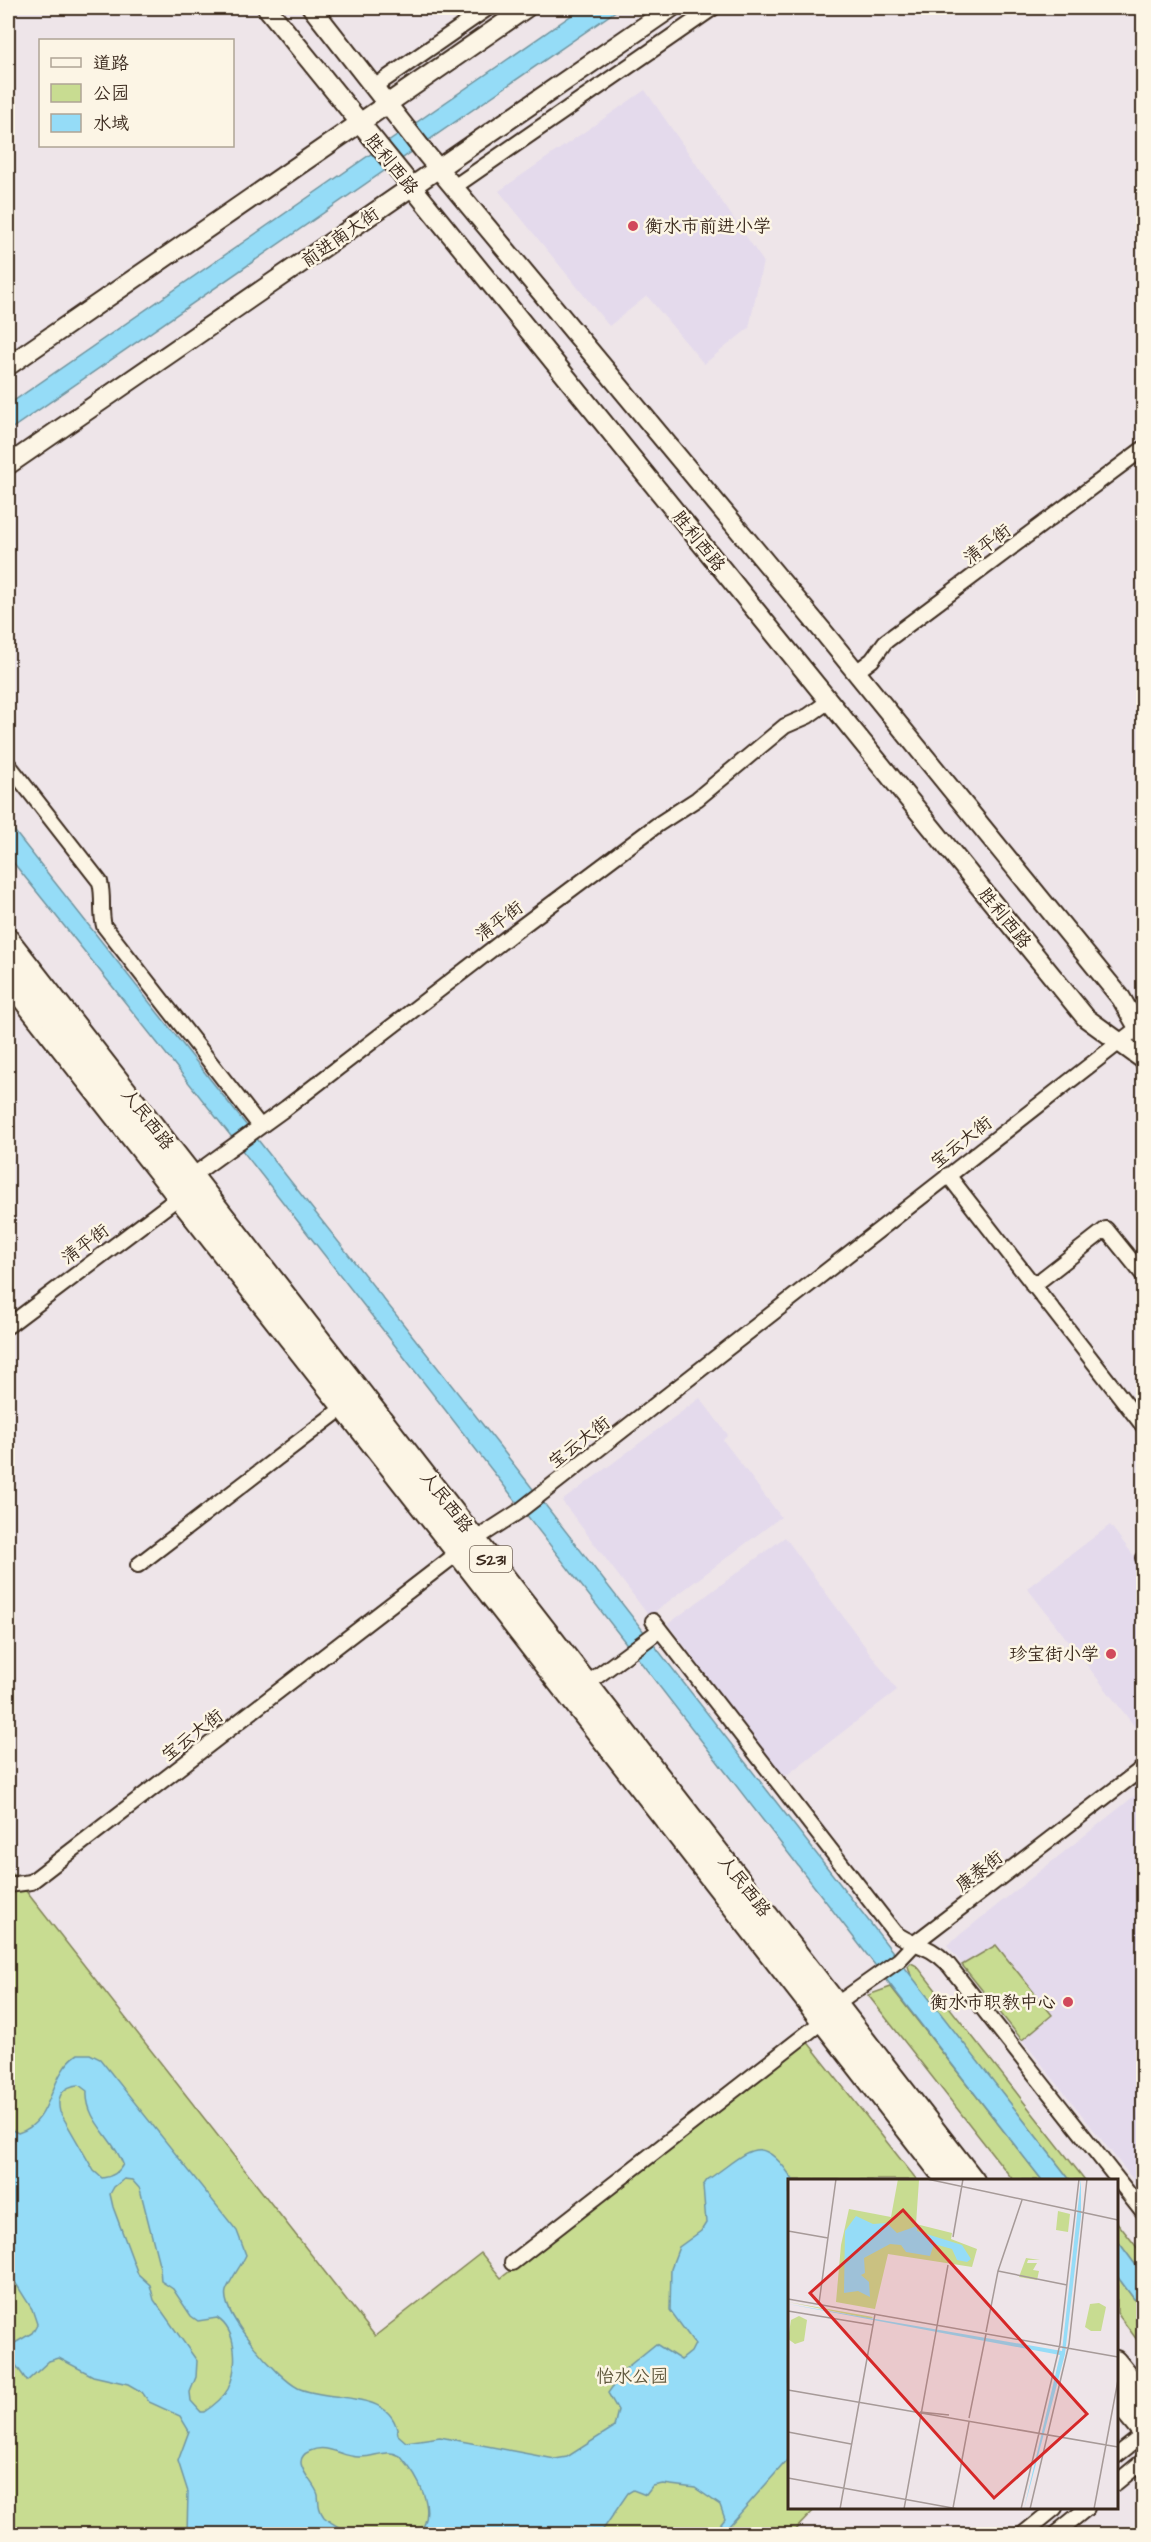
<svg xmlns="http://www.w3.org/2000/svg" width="1151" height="2542" font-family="'Architects Daughter','LXGW WenKai TC',sans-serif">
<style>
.built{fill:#e4daec}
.green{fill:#c8dc91;stroke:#828358;stroke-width:1.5}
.water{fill:#95dcf7;stroke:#7195a0;stroke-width:1.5;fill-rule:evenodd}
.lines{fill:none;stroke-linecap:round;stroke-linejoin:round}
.minor-casing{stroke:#3b2a1e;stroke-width:18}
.major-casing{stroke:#3b2a1e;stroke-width:22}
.minor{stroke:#fcf5e5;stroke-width:14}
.major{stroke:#fcf5e5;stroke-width:18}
.poi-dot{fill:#d1495b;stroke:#fcf5e5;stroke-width:2}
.labels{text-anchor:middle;stroke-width:5;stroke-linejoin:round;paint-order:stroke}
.shield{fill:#fcf5e5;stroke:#75675a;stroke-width:1.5}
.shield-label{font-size:16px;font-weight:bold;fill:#3b2a1e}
.street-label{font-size:18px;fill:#3b2a1e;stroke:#fcf5e5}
.poi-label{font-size:18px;fill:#3b2a1e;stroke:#fcf5e5;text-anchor:end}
.park-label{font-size:18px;fill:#5e563b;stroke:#fcf5e5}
.inset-road{fill:none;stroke:#a69a98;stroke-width:1.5}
.view{fill:#d62828;fill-opacity:0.15;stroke:#d62828;stroke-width:3}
.inset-edge{fill:none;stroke:#3b2a1e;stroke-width:3}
</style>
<rect width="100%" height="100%" fill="#eee5e9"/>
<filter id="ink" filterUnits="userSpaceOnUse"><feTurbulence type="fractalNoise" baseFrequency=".0167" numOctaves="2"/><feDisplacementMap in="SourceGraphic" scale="12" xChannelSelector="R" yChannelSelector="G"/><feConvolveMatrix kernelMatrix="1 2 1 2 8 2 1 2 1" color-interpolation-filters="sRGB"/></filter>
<g filter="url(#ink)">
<path class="built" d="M645 90 763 261 749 328 704 364 647 296 609 326 499 191Z
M700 1398 728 1435 723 1440 781 1517 649 1616 562 1501Z
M1110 1525 1141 1565 1143 1563V1721L1135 1727 1027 1588Z
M785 1537 897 1690 783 1778 668 1624Z
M1143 1789V2192L947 1945Z"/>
<path class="green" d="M11 1872 375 2336 481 2253 501 2278 806 2040 917 2180H790V2508H816L791 2534H8V1873Z
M996 1945 1052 2015 1022 2040 962 1965Z
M911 1963 917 1966 1085 2180H1070L911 1976 908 1966Z
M891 1987 1042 2180H1013L868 1995Z
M1116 2221 1143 2255V2275L1117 2240Z
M1117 2276 1143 2311V2348L1117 2313Z"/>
<path class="water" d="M582 8H620L8 431V405Z
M8 823 494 1439 1070 2180H1042C698 1739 359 1292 8 856Z
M78 2054H90L100 2059 237 2231 246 2255C241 2266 230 2280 226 2291 220 2314 278 2378 298 2388 330 2403 393 2388 398 2435L406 2442 440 2437 555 2459 567 2457 614 2427 618 2410 608 2393 625 2369 656 2344 681 2360 691 2352 695 2344 670 2310 671 2268 679 2247 701 2231 706 2223 703 2186 707 2180C748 2153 760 2128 793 2180H790L789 2458 722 2534H713L725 2519 720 2505 695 2488 663 2484 653 2486 646 2495 633 2490 628 2493 600 2534H418C439 2512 418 2476 400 2456 385 2448 375 2458 359 2457 341 2457 328 2443 310 2451 287 2461 315 2482 318 2495 319 2503 318 2509 324 2517 331 2524 343 2529 352 2534H187L188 2492 178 2461 189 2431 180 2416 149 2402 142 2392 128 2384 93 2376 59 2358 49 2361 27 2381 8 2354V2347L32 2333 37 2324 32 2309 8 2271V2128L18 2133C55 2122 47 2074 78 2054ZM79 2085 87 2091C85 2121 114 2138 123 2164 119 2173 111 2177 102 2178L94 2171 60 2112C56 2096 63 2086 79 2085ZM124 2179 132 2180 140 2189 160 2268 161 2281 173 2289 191 2316 198 2321 217 2318C238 2331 238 2368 228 2389 223 2398 213 2406 204 2412H201L191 2401 190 2392 196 2377 197 2361 154 2300 150 2285 138 2274 113 2207 110 2194 114 2187Z
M1117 2240 1143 2275V2311L1117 2276Z"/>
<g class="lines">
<g class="minor-casing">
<path id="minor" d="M374 87 488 8
M454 187 713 8
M856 672 872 660 885 642 1144 448
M8 764 100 882C104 898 100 911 104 926L260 1126
M8 985 455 1555 942 2180
M948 1175 1144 1427
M192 1176 286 1108 517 930 657 825 697 799 785 726 808 716 829 701
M1033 1286 1106 1229 1144 1276
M8 1326 183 1194
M1143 1558 1144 1557
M138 1565 345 1406
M653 1621 895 1933C914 1947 927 1943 947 1963L1144 2213
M588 1683 660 1630
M8 1885 31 1882 476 1539 518 1512 1144 1023
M837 2004 899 1960 916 1942 1144 1767
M512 2263 819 2024
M1116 2404 1144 2438
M1116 2456 1144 2434
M1116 2483 1144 2460
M1023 2534 1055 2508
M1055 2534 1087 2508"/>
</g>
<g class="major-casing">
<path id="major" d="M267 8 1086 1018 1144 1060
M312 8 427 155 821 629 1121 998 1144 1038
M8 366 526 8
M8 465 671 8
M8 937 975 2180
M8 964 957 2180
M1116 2360 1144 2394
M1116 2382 1144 2416"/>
</g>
<use href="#minor" class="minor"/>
<use href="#major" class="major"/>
</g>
</g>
<g class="poi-dot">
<circle cx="633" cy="226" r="6"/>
<circle cx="1111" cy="1654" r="6"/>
<circle cx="1068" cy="2002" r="6"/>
</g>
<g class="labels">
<rect class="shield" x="470" y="1546" width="42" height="26" rx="4.5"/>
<g class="shield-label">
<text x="491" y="1565">S231</text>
</g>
<g class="street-label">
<text transform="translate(392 164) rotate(51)" y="6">胜利西路</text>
<text transform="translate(340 237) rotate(-35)" y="6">前进南大街</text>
<text transform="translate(699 541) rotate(51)" y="6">胜利西路</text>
<text transform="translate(987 544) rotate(-37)" y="6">清平街</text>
<text transform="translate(1005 918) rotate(51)" y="6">胜利西路</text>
<text transform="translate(499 921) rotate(-37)" y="6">清平街</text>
<text transform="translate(148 1119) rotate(52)" y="6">人民西路</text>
<text transform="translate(961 1142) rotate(-38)" y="6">宝云大街</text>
<text transform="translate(85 1244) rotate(-37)" y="6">清平街</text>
<text transform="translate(579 1442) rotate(-38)" y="6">宝云大街</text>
<text transform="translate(447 1502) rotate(52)" y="6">人民西路</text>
<text transform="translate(192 1735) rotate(-38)" y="6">宝云大街</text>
<text transform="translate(979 1871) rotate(-38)" y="6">康泰街</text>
<text transform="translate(745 1886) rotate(52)" y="6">人民西路</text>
</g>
<g class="poi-label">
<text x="645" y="232" text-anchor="start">衡水市前进小学</text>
<text x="1099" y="1660">珍宝街小学</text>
<text x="1056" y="2008">衡水市职教中心</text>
</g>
<g class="park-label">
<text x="632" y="2382">怡水公园</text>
</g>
</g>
<g transform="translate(788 2179)">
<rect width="330" height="330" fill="#eee5e9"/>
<path d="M110 0 131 1 128 45 164 54 163 60 189 70 184 88 100 75 87 130 48 123 53 66 61 30 103 38ZM270 32 282 35 280 53 268 51ZM238 79 252 81H240L239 84H249L245 91 251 92 249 101 231 98ZM0 123 85 138 83 140ZM311 124 318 128 313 152H303L297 148 302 125ZM11 137 19 141 16 162 7 165 0 160 3 141Z" fill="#c8dc91"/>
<path d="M293 0V37L277 175 236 330 272 176 0 125 274 172ZM68 37 85 45 99 44 109 54 129 47V52L174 66 183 80 179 83 169 81 164 70 146 65 142 77 118 73 113 66 102 65 76 79 77 94 73 96 81 103 82 118 70 112 56 114 57 52Z" fill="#95dcf7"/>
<path class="inset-road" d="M139 0 330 41M0 52 40 59M165 58 175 0M210 92 279 106M0 120 330 178M31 124 48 0M0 132 85 146M198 153 210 92 234 21M0 211 330 268M132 233 161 236M181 239 198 155M0 253 63 265M0 299 170 330M165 329 181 243M52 330 87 135M116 330 160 86M233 330 272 165 291 0M242 330 281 165 299 0M306 330 330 201"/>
<path class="view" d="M115 31 299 235 206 319 22 114Z"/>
<rect width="330" height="330" class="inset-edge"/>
</g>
<rect width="1151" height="2542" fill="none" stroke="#fcf5e5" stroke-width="30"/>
<rect x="15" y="15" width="1121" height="2512" fill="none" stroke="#3b2a1e" stroke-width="2" filter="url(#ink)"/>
<rect x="39" y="39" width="195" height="108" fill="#fcf5e5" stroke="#afa495" stroke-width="1.5"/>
<rect x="51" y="58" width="30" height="9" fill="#fcf5e5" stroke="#afa495" stroke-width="1.5"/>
<text x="93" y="69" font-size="18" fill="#3b2a1e">道路</text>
<rect x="51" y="84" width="30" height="18" fill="#c8dc91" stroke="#afa495" stroke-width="1.5"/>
<text x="93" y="99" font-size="18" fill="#3b2a1e">公园</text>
<rect x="51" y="114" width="30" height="18" fill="#95dcf7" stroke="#afa495" stroke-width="1.5"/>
<text x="93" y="129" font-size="18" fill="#3b2a1e">水域</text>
</svg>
